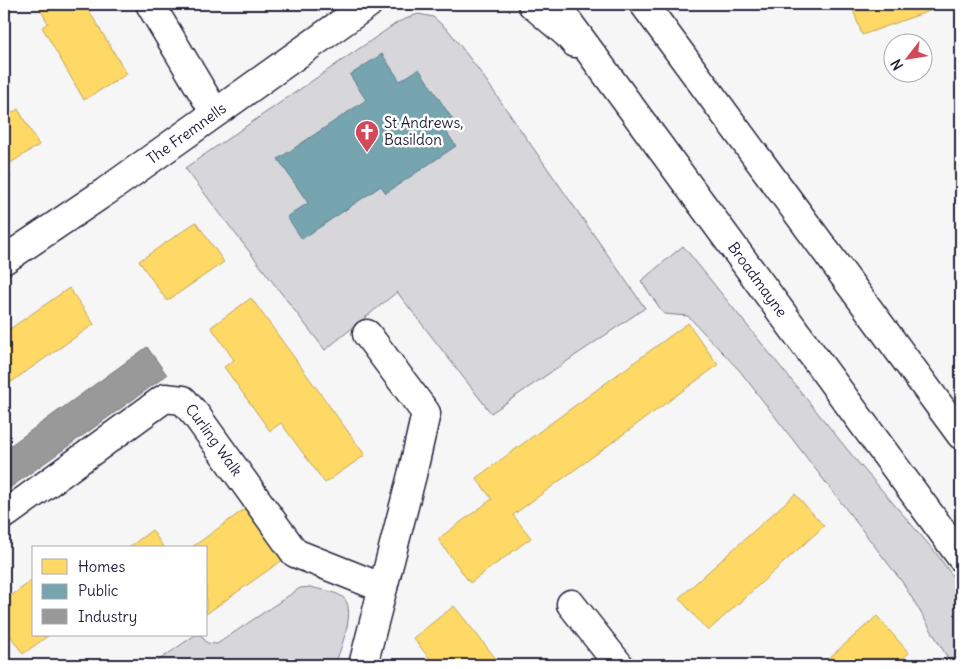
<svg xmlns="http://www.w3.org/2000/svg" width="965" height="669" font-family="Delius,sans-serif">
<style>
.green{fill:#d7d7db;stroke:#7c7c8b}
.homes{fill:#ffd966;stroke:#bda259}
.public{fill:#76a5af;stroke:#5d7e8c}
.industry{fill:#999;stroke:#75757d}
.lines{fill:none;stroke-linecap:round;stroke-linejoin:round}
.minor-casing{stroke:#22223b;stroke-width:31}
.major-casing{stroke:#22223b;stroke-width:31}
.minor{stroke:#fff;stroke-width:28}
.major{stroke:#fff;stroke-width:28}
.labels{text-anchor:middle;stroke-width:5;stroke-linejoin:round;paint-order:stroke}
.poi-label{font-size:15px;fill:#22223b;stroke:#fff;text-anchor:start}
.street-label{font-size:15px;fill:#22223b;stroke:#fff}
</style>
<rect width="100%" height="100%" fill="#f6f6f7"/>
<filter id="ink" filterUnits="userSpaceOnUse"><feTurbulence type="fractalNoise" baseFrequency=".02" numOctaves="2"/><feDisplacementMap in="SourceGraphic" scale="10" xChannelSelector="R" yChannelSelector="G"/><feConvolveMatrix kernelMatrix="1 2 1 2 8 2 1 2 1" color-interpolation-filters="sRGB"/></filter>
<g filter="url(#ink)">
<path class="green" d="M418 14 433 17 449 31 478 69 645 308 491 413 397 292 325 350 185 168 398 22Z
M683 246 855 459 936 553 961 588V665H952L903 583 740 371 688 316 664 314 641 281Z
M311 587C320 590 333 591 341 596 359 606 340 649 335 665H152L195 635H201L207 643 217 644 300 588Z"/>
<path class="homes" d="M37 4H90L86 6 127 74 84 100 42 27 48 23Z
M851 4H949L862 35Z
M18 109 39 145 4 167 11 178 4 182V118Z
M196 222 224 262 167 301 139 261Z
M69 288 94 324 4 387V333Z
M251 298 365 455 325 483 281 423 270 431 224 367 234 360 211 327Z
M688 323 718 365 513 515 531 538 470 583 438 539 492 499 476 478Z
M795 494 824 526 708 631 679 598Z
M246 508 284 559 206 614V548H191Z
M152 530 164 548H128Z
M34 579V635H49L23 654 4 627V601Z
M454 606 501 665H435L413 638Z
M877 616 909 653 895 665H821Z"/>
<path class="public" d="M382 54 400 81 419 69 453 120 443 127 456 146 386 193 381 186 302 239 287 217 308 203 278 159 366 100 350 75Z"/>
<path class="industry" d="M147 347 167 375 4 492V450Z"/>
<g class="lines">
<g class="minor-casing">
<g id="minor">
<path d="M150 4 215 113"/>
<path d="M532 4 566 33 575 43"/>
<path id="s1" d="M4 260 105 192 368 4"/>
<path id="s2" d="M7 513 165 398 183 400 196 415 295 553 383 588"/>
<path d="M571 604 619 665"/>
<path d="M363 665 412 475 426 413 367 334"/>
</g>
</g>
<g class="major-casing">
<g id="major">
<path id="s3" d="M555 4 961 557"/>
<path d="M644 4 961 435"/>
</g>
</g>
<use href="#minor" class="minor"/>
<use href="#major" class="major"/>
</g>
</g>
<defs>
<g id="church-pin" transform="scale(1.25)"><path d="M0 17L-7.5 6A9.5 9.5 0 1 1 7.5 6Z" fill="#d1495b" stroke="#fff"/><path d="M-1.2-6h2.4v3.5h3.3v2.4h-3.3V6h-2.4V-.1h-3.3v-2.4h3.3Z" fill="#fff"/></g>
</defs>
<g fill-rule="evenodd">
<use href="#church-pin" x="367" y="132"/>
</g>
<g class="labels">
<g class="poi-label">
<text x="384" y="128">St Andrews,<tspan x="384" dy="17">Basildon</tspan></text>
</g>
<g class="street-label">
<text dy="5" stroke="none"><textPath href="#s1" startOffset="222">The Fremnells</textPath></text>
<text dy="5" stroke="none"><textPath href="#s3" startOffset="342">Broadmayne</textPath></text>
<text dy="5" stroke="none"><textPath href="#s2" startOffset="264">Curling Walk</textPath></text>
</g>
</g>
<rect width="965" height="669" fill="none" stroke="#fff" stroke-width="20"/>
<rect x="10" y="10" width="945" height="649" fill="none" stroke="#22223b" stroke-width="2" filter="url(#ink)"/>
<rect x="32" y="546" width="175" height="90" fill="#ffffff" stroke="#a7a7b1"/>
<rect x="42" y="559" width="25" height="15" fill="#ffd966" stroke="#a7a7b1"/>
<text x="78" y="572" font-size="15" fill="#22223b">Homes</text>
<rect x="42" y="584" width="25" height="15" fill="#76a5af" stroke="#a7a7b1"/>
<text x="78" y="596" font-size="15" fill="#22223b">Public</text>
<rect x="42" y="609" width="25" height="15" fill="#999999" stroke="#a7a7b1"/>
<text x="78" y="622" font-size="15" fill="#22223b">Industry</text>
<g transform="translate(908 58) rotate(239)"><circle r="24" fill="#ffffff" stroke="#a7a7b1"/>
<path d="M0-4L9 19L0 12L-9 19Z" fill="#d1495b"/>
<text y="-8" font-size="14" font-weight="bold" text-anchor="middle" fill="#22223b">N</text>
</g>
</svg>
